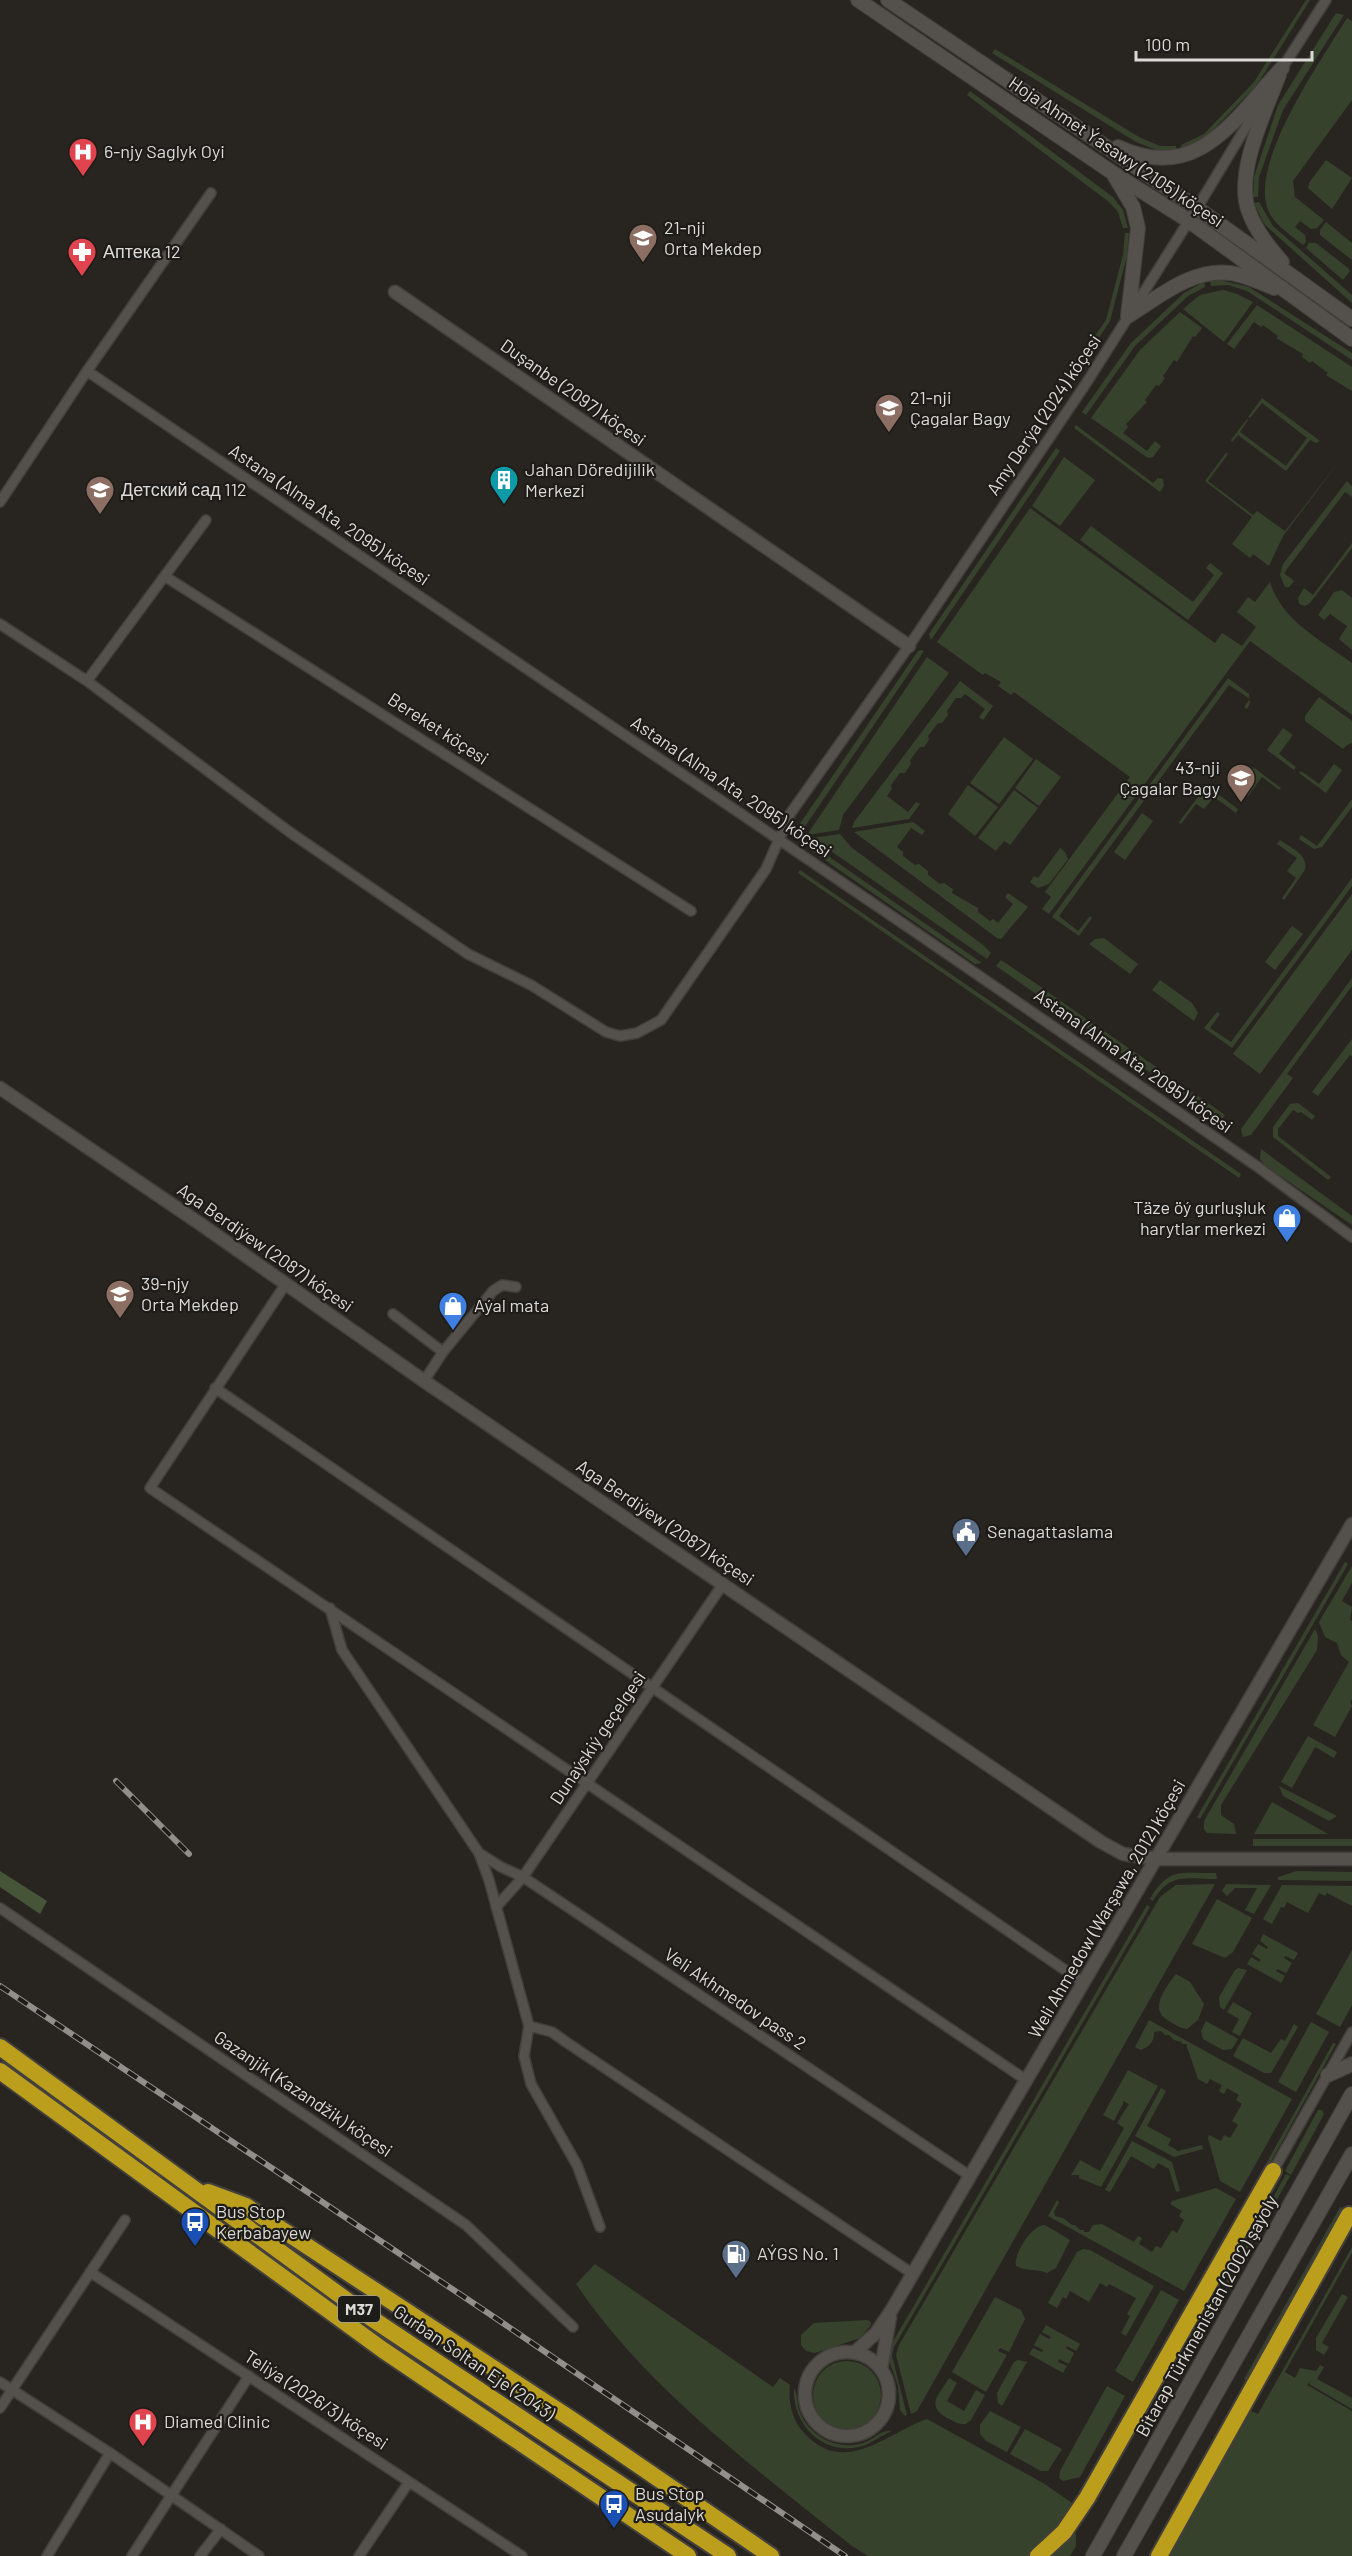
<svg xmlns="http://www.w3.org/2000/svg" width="1352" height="2556" font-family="Barlow,sans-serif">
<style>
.green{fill:#37422c}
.forest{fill:#465538}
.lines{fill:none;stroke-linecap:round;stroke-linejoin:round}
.minor-casing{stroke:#423f3c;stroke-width:12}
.tertiary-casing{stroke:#423f3c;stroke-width:15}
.secondary-casing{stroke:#423f3c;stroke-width:16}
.trunk-casing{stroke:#423f3c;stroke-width:20}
.minor{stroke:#54514d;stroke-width:9}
.tertiary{stroke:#54514d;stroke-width:12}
.secondary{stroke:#54514d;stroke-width:14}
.trunk{stroke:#bb9e1c;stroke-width:16}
.rail-casing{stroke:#918f8b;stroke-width:6}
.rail{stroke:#1e1c18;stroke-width:4;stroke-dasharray:11;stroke-linecap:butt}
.labels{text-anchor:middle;stroke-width:4.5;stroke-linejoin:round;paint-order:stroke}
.shield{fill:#1e1c18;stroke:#a3a19e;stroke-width:1.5}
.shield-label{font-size:16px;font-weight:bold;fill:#dcdad7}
.poi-label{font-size:18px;fill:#dcdad7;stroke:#1e1c18;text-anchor:start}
.street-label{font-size:18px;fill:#dcdad7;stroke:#1e1c18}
</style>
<rect width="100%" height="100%" fill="#282521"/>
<path class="green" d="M1306 0H1310L1257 85 1206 137 1183 150 1181 145 1204 134 1254 82Z
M1336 13 1344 15 1283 110 1259 177 1258 197H1253L1254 177 1278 105Z
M1347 18 1352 21V100L1293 181 1295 197 1324 220 1317 228 1311 229 1300 221 1295 227 1305 235 1306 242 1303 245C1292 236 1273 224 1268 210 1249 162 1322 59 1347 18Z
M995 49 1139 137 1160 146H1176L1177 151H1159L1136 142 992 53Z
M970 91 1113 197 1123 210 1128 228H1123L1118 212 1109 202 967 95Z
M1326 160 1352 178 1332 209 1308 188 1309 183Z
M1259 202 1273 226 1352 295V303L1264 224 1254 203Z
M1326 222 1352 243V260L1320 235V230Z
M1125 233H1129L1127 256 1110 321 1085 359 1078 360 1106 320 1123 255Z
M1309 243H1316L1348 268 1350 271 1343 280 1306 248Z
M1220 280 1249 287 1352 353V360L1247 291 1228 285 1211 286 1210 281Z
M1204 282 1205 287 1188 296 1135 346 1086 415 1082 412 1131 343 1184 293Z
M1223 290 1237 294 1253 302 1224 342 1183 309 1200 295Z
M1257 305 1352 367V391L1326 375 1328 373 1312 361 1310 363 1302 357 1303 354 1276 338 1278 336 1263 325 1261 327 1254 322 1234 349 1227 344Z
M1180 312 1202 328 1195 337 1193 336 1177 362 1174 360 1163 376 1165 378 1159 386 1156 385 1145 400 1147 402 1126 424 1128 427 1123 433 1147 451 1155 441 1161 446 1153 457 1148 458 1091 418 1140 350Z
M1262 398 1320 441 1316 443 1310 440 1286 471 1238 435 1232 442 1231 440 1247 419 1248 420 1240 432 1286 466 1307 438 1262 403 1250 418 1248 417Z
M1076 425 1153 483 1158 478 1163 479 1164 486 1160 492 1074 428Z
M1056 448 1060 451 931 640 929 634Z
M1226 453 1228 454 1208 481 1253 515 1257 511 1285 531 1341 459 1283 536 1269 566 1253 554 1250 558 1232 544 1252 517 1205 481Z
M1064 457 1095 480 1060 526 1032 506Z
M1347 481 1352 486V497L1345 492 1284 573 1294 581 1289 587H1285L1280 575 1283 564Z
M1030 508 1215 643 1222 633 1242 646 1256 627 1237 612 1248 597 1255 602 1270 582C1282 621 1321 640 1352 663V715L1250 641 1049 914 1042 909 1051 897 1045 892 1130 777 1014 692 1011 695 998 686 1001 682 985 673 983 675 937 642Z
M1091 526 1193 602 1214 575 1206 568 1210 563 1223 573 1188 620 1080 540Z
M1352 543V548L1310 603 1305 606 1299 604 1298 598 1304 588 1313 595Z
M1342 590 1352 598V650L1339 639 1347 626 1330 614 1324 620 1318 615 1334 592Z
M921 650 924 651 802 831 797 828 918 651Z
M927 657 949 673 843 815 839 830 807 835Z
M1228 678 1249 694 1250 704 1247 709 1244 707 1250 699 1229 685 1059 916 1078 931 1090 916 1092 918 1079 936 1052 917Z
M960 681 993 706 983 720 979 717 985 709 965 694 961 698H956L947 711 948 715 942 723H938L928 736 929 740 924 747H920L910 760 911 764 905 773H900L891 785 892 789 887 796 908 812 916 802 920 804 909 819 852 828 854 822Z
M1319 697 1352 721V743L1347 745 1343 749 1305 721V716Z
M1283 728 1293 735 1279 754 1296 767 1294 770 1267 750Z
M1004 737 1033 759 999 804 970 783Z
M1036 759 1061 777 1039 806 1015 788Z
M1334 764 1342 770 1326 793 1299 773 1301 771 1319 784Z
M1253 767 1281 788 1279 790 1262 777 1248 796 1238 789Z
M968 785 998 807 975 836 948 814Z
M1014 790 1038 808 1010 845 1004 841 996 851 978 838Z
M1206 790 1215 792 1238 809 1236 813 1214 797 1204 809 1196 804 1181 824 1179 822 1201 793Z
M1352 799V807L1322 847 1314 849 1299 839 1301 835 1317 846Z
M1142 813 1153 821 1125 860 1114 852Z
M913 822 925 831 922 835 911 828 897 847 903 852V856L915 865 919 864 928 871V875L940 884 944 883 953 889 952 893 978 908V912L990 921 993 919 998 923 1013 904 1005 897 1008 893 1028 907 1001 939 997 938 854 832Z
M840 834 851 847 983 945 991 953 987 959 812 838Z
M1280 840C1291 848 1309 855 1305 870L1284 900 1282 898 1296 878 1287 871 1297 858 1277 844Z
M815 847 982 963 975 964 812 851Z
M1060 848 1065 852 1068 859 1049 884 1038 888 1030 882 1034 876 1038 878Z
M800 870 1241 1174 1239 1178 798 873Z
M1352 878V886L1232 1048 1204 1028 1217 1012 1220 1014 1210 1028 1231 1042Z
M1352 894V950L1260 1074 1233 1054Z
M1292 926 1303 934 1275 970 1265 962Z
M1104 938 1138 964 1130 974 1089 944 1095 939Z
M1001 960 1044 989 1039 996 996 966Z
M1352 978V986L1287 1074 1293 1078 1251 1135 1243 1137 1241 1129Z
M1160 980 1192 1003 1198 1013 1194 1021 1152 990Z
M1048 992 1099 1028 1095 1034 1043 999Z
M1104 1031 1168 1075 1164 1082 1099 1037Z
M1352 1039V1056L1350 1055 1318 1096 1312 1092Z
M1172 1078 1225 1115 1221 1121 1167 1084Z
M1298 1103 1315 1116 1312 1120 1301 1112 1298 1113 1293 1110 1278 1129V1136L1331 1177 1328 1180 1273 1137V1127L1290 1104Z
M1261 1149 1352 1216V1225L1264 1165 1260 1159Z
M1345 1562 1348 1564 1200 1819 1197 1817Z
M1352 1566V1583L1342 1601 1352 1607 1350 1620 1352 1621V1699L1350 1702 1352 1706 1335 1737 1313 1725 1349 1662 1341 1655 1337 1643 1325 1637 1319 1622Z
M1315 1629 1318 1636 1317 1650 1221 1805V1815L1234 1824 1236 1834 1207 1833 1204 1829V1821Z
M1308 1736 1337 1752 1334 1758 1315 1747 1292 1788 1281 1782Z
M1279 1786 1337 1816 1329 1821 1283 1796Z
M1272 1802 1328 1834H1254Z
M1253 1839H1352V1846H1253Z
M1297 1871 1352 1872V1881L1278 1880V1877Z
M1216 1873 1217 1879C1186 1879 1170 1872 1153 1901L1150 1899C1169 1866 1182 1874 1216 1873Z
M1215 1884 917 2411 911 2414 896 2355 899 2345 1160 1897 1176 1885Z
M1226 1884 1271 1885 1254 1914 1245 1910 1257 1888H1235L1227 1896 1222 1891Z
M1282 1885 1352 1886V1906L1327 1893 1325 1896 1319 1893 1308 1913 1287 1902 1284 1908 1281 1907 1272 1924 1263 1919Z
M1217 1899 1252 1918 1233 1952 1225 1958 1192 1944Z
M1147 1905 1150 1907 894 2347 892 2356 907 2415 905 2416 900 2410 898 2386 889 2360 891 2345Z
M1263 1934 1298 1953 1294 1960 1285 1956 1284 1958 1292 1963 1286 1973 1277 1969 1276 1971 1285 1976 1281 1983 1247 1964 1251 1957 1259 1962 1261 1960 1252 1954 1258 1944 1267 1949 1268 1947 1260 1941Z
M1352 1950V2005L1340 2027 1316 2014Z
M1238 1968 1247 1970 1224 2010 1220 2007 1219 1997 1235 1970Z
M1176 1974 1190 1982 1204 2004 1198 2020 1187 2029C1180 2028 1175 2025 1169 2021 1148 2010 1165 1988 1176 1974Z
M1233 2002 1252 2013 1240 2036 1232 2032 1239 2019 1227 2012Z
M1149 2020 1292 2099 1240 2192 1220 2181 1208 2138 1209 2135 1221 2141 1224 2135 1230 2138 1238 2125 1232 2121 1242 2104 1236 2100 1239 2095 1227 2088 1224 2094 1219 2091 1222 2085 1210 2079 1207 2084 1198 2079 1186 2044H1182V2042L1174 2040 1169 2035H1165L1161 2031 1154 2032C1154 2042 1150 2046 1141 2050L1135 2047Z
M1206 2021 1238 2039 1232 2049 1223 2050 1203 2039 1201 2031Z
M1311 2022 1329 2032 1296 2092 1278 2082Z
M1294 2024 1298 2027 1271 2073H1264L1233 2056 1243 2038 1271 2053 1281 2039 1285 2041Z
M1333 2043 1336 2044 1269 2165 1266 2164Z
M1128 2070 1158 2086 1101 2187 1079 2178V2175H1071L1080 2160 1100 2171 1124 2128 1117 2123 1129 2104 1123 2101V2104L1114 2121 1103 2115Z
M1161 2088 1166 2091 1147 2126 1171 2139 1168 2145 1178 2151 1202 2145 1203 2149 1174 2157 1135 2136Z
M1318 2110H1322L1324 2114 1291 2175 1285 2171Z
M1132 2141 1172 2162 1180 2191 1176 2192 1169 2169 1158 2163 1154 2169 1131 2156 1110 2192 1105 2190Z
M1286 2174 1290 2176 1195 2348 1191 2346Z
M1216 2188 1236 2199 1184 2291 1048 2216 1057 2200 1059 2202 1054 2212 1055 2216 1063 2218 1072 2225H1075L1080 2230H1084V2232H1089L1093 2225 1102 2224 1134 2242 1138 2236 1142 2238 1139 2244 1152 2252 1156 2246 1161 2248 1172 2230 1177 2233 1184 2220 1179 2216 1182 2211 1170 2204 1172 2201Z
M1340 2207 1347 2210 1251 2383 1244 2379Z
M1045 2225 1070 2240 1056 2268 1047 2273C1036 2268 1027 2272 1016 2266 1013 2255 1032 2224 1045 2225Z
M1352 2247V2253L1285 2372 1295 2378 1300 2368 1316 2371 1320 2365 1324 2367 1317 2379 1352 2398V2409L1309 2384 1311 2380 1307 2385 1352 2411V2556H1169L1251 2411 1258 2414Z
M1083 2249 1090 2250 1154 2286 1126 2336 1121 2333 1130 2316 1127 2314 1136 2298 1109 2284 1107 2287 1100 2283 1089 2302 1070 2291 1066 2299 1063 2297 1057 2308 1048 2303 1077 2252Z
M595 2264 773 2387 780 2378 790 2385C788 2402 792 2420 804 2433 845 2477 885 2434 927 2419L1043 2483 1075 2505 1076 2546 1070 2556H868L852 2546C754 2467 647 2389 576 2284Z
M1161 2290 1179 2300 1133 2382 1115 2371Z
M1342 2294 1348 2297 1322 2343 1329 2347 1324 2355 1316 2350V2338Z
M995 2297 1021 2310 1025 2319 1009 2352 1000 2348 998 2351 1007 2355 986 2392 952 2372Z
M867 2320 871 2322V2325L860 2338 815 2353 806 2351 801 2345V2335L814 2323Z
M1046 2325 1080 2344 1076 2351 1067 2346 1066 2348 1074 2353 1069 2364 1059 2359 1058 2362 1067 2366 1063 2373 1029 2354 1033 2348 1042 2352 1043 2350 1034 2345 1040 2334 1049 2339 1051 2337 1042 2332Z
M1018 2360 1027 2362 1002 2406 998 2403 997 2393 1014 2362Z
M813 2395a34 34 0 1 1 68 0a34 34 0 1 1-68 0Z
M949 2378 957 2383 947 2401 964 2411 976 2390 985 2395 971 2420 966 2424C958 2425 954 2421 947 2418 925 2405 939 2395 949 2378Z
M1107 2386 1125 2396 1080 2477 1063 2481 1059 2478 1060 2471Z
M794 2388C798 2394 797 2403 799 2410 808 2436 837 2451 863 2443 873 2440 881 2429 892 2431 880 2436 871 2444 859 2447 822 2455 792 2424 794 2388Z
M990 2411 1021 2427 1007 2452 986 2441 980 2434V2425Z
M1025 2429 1062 2449 1048 2471H1041L1010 2454Z"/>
<path class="forest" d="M0 1871 47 1901 40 1914 0 1887Z"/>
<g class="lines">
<g class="minor-casing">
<path id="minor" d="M1279 73 1326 0
M87 371 905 925 1258 1167 1352 1237
M0 502 87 371 211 193
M166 577 691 911
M0 624 87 681 291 833 468 954 531 985 606 1032 620 1036 637 1033 661 1020 766 869 790 814 909 646 1087 382 1197 208 1267 92
M87 681 206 520
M285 1285 150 1488 1026 2080
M393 1314 443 1352
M424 1381 443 1352 493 1291 502 1285 516 1287
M215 1388 1084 1983
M330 1608 342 1650 479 1853 489 1880 529 2026 552 2032 566 2042 913 2274
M479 1853 501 1867 523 1877 970 2176
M496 1907 523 1877 723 1584
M0 1908 466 2225 573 2327
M529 2026 524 2056 531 2084 577 2165 600 2227
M1273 2171 1352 2032
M90 2272 522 2556
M0 2382 110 2453 259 2556
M0 2408 125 2220
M47 2556 110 2453
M132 2556 249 2376
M200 2556 221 2529
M359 2556 409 2482"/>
</g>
<g class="tertiary-casing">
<path id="tertiary" d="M395 292 909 646
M0 1088 199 1223 424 1381 1101 1842 1123 1854 1157 1859H1352
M805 2394a42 42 0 1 1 84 0a42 42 0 1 1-84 0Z
M855 2352 876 2333 891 2311 1352 1524
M881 2369 890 2317"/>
</g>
<g class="secondary-casing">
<path id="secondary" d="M858 0 1113 173 1189 221 1352 339
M888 0 1197 208 1352 319
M1279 75C1265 112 1234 174 1249 212 1256 231 1269 247 1282 262
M1118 147C1197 184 1234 120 1282 68
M1114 175 1133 207 1138 228 1128 316
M1128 316C1159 297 1192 268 1230 273 1245 275 1260 282 1274 288
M1328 2075 1352 2064
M1093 2556 1352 2094
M1124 2556 1352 2154"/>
</g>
<g class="trunk-casing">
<path id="trunk" d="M0 2047 371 2318 728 2556
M0 2071 383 2350 688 2556
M208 2192 246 2206 574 2421 771 2556
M1038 2556 1064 2532 1087 2498 1273 2171
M1159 2556 1349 2215"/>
</g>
<use href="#minor" class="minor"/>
<use href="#tertiary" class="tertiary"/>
<use href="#secondary" class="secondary"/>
<use href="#trunk" class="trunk"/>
<g class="rail-casing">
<path id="rail" d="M116 1781 189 1854
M0 1986 491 2315 845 2556"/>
</g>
<use href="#rail" class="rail"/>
</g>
<defs>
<g id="hospital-pin" transform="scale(1.5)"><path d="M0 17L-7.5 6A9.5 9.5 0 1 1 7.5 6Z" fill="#e0444e" stroke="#1e1c18"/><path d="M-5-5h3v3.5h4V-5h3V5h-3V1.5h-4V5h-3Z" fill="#fff"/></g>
<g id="school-pin" transform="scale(1.5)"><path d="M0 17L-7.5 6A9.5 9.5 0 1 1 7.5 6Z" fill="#8d6e63" stroke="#1e1c18"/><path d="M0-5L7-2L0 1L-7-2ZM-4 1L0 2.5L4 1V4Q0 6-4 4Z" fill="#fff"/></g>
<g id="pharmacy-pin" transform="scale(1.5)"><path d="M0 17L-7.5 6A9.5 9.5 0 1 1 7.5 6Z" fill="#e0444e" stroke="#1e1c18"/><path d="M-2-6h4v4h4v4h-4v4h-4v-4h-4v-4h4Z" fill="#fff"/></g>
<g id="building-pin" transform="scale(1.5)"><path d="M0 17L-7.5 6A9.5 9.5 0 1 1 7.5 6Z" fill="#0f9aa8" stroke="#1e1c18"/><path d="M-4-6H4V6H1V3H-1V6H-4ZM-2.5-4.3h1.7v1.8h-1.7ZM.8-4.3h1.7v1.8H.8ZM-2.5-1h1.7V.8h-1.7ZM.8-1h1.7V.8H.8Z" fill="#fff"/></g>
<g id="shop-pin" transform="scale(1.5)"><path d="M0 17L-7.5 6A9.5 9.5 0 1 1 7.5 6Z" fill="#3f7fe0" stroke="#1e1c18"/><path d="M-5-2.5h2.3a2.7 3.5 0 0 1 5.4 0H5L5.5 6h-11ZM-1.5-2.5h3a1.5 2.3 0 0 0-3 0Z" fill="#fff"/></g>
<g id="civic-pin" transform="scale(1.5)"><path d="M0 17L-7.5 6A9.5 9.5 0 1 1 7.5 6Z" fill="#5c6f8a" stroke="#1e1c18"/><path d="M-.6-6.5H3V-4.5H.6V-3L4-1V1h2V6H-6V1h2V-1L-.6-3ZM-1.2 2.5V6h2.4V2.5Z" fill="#fff"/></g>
<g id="bus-pin" transform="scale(1.5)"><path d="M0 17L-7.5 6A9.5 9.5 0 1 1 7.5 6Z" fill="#1a4fb4" stroke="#1e1c18"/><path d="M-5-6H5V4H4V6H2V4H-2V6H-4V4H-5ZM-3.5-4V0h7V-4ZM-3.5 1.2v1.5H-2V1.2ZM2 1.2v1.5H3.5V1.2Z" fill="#fff"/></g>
<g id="fuel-pin" transform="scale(1.5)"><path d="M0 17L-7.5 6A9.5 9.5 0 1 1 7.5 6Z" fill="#5c6f8a" stroke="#1e1c18"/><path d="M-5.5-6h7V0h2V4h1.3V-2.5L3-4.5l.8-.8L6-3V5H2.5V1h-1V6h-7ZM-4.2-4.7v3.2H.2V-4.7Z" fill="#fff"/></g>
</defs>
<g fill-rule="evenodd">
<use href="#hospital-pin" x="83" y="152"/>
<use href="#school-pin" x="643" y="238"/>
<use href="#pharmacy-pin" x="82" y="252"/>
<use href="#school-pin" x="889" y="408"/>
<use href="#building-pin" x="504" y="480"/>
<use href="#school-pin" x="100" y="490"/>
<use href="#school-pin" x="1241" y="778"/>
<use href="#shop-pin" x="1287" y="1218"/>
<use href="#school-pin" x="120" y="1294"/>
<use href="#shop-pin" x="453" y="1306"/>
<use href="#civic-pin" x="966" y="1532"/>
<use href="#bus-pin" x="195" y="2222"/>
<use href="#fuel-pin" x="736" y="2254"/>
<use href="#hospital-pin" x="143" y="2422"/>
<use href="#bus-pin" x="614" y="2504"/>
</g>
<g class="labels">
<rect class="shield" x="338" y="2296" width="42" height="26" rx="4.5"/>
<g class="shield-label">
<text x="359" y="2315">M37</text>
</g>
<g class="poi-label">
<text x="104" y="158">6-njy Saglyk Oyi</text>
<text x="664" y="234">21-nji<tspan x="664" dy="21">Orta Mekdep</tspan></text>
<text x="103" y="258">Аптека 12</text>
<text x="910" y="404">21-nji<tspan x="910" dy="21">Çagalar Bagy</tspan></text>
<text x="525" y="476">Jahan Döredijilik<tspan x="525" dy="21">Merkezi</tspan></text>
<text x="121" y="496">Детский сад 112</text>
<text x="1220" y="774" text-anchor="end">43-nji<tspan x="1220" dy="21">Çagalar Bagy</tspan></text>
<text x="1266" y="1214" text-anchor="end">Täze öý gurluşluk<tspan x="1266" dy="21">harytlar merkezi</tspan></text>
<text x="141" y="1290">39-njy<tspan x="141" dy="21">Orta Mekdep</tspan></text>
<text x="474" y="1312">Aýal mata</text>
<text x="987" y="1538">Senagattaslama</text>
<text x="216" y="2218">Bus Stop<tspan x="216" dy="21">Kerbabayew</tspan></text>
<text x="757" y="2260">AÝGS No. 1</text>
<text x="164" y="2428">Diamed Clinic</text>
<text x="635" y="2500">Bus Stop<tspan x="635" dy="21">Asudalyk</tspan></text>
</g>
<g class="street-label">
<text transform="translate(1116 152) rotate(34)" y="6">Hoja Ahmet Ýasawy (2105) köçesi</text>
<text transform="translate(573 393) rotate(35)" y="6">Duşanbe (2097) köçesi</text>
<text transform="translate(1044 415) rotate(-56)" y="6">Amy Derýa (2024) köçesi</text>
<text transform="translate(329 515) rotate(34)" y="6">Astana (Alma Ata, 2095) köçesi</text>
<text transform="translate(438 729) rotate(33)" y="6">Bereket köçesi</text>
<text transform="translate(731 787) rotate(34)" y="6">Astana (Alma Ata, 2095) köçesi</text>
<text transform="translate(1133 1061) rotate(35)" y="6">Astana (Alma Ata, 2095) köçesi</text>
<text transform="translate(265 1248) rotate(35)" y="6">Aga Berdiýew (2087) köçesi</text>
<text transform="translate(665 1523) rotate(34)" y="6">Aga Berdiýew (2087) köçesi</text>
<text transform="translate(598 1738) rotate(-56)" y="6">Dunaýskiý geçelgesi</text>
<text transform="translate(1107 1909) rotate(-60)" y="6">Weli Ahmedow (Warşawa, 2012) köçesi</text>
<text transform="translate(735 1999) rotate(34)" y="6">Veli Akhmedov pass 2</text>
<text transform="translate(303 2094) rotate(34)" y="6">Gazanjik (Kazandžik) köçesi</text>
<text transform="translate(1207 2316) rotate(-61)" y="6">Bitarap Türkmenistan (2002) şaýoly</text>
<text transform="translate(474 2363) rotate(34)" y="6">Gurban Soltan Eje (2043)</text>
<text transform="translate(316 2400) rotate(33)" y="6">Teliýa (2026/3) köçesi</text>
</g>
</g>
<path d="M1136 51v9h176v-9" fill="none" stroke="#dcdad7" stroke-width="3"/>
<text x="1145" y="51" font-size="18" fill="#dcdad7" stroke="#1e1c18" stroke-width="4.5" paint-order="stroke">100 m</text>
</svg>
